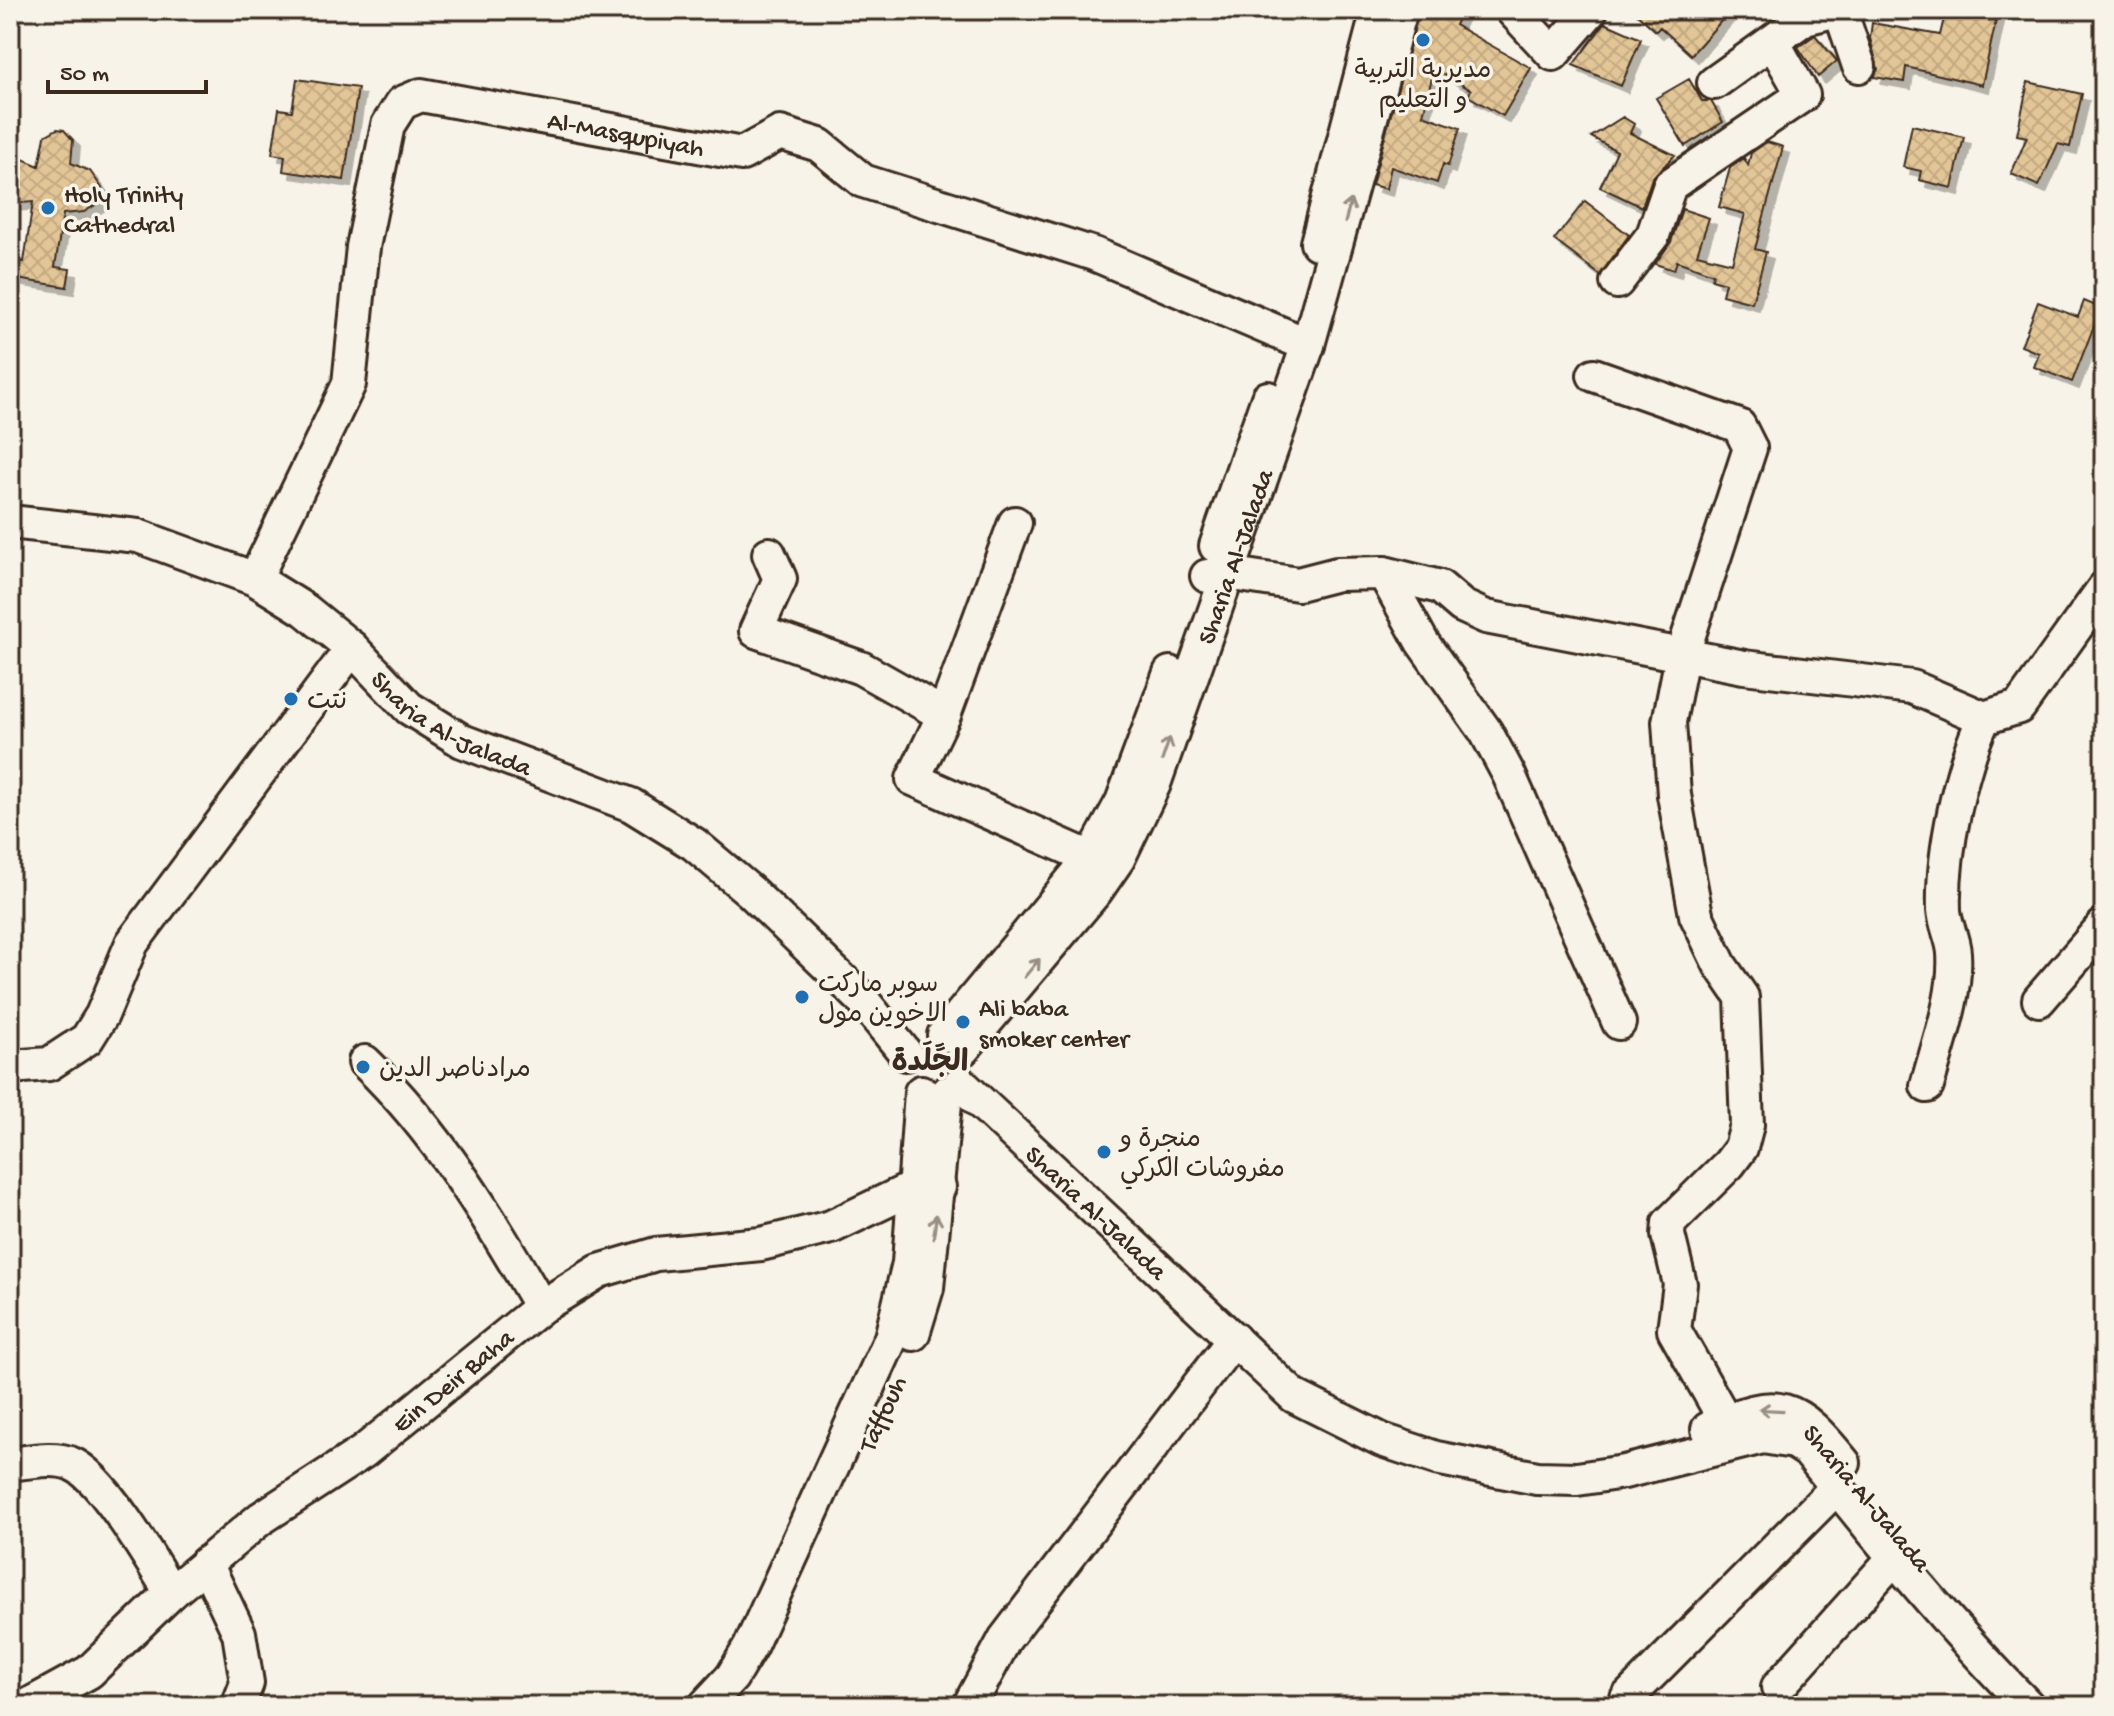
<svg xmlns="http://www.w3.org/2000/svg" width="2114" height="1716" font-family="'Gochi Hand','Playpen Sans Arabic',sans-serif">
<style>
.building{fill:url(#building-cross-hatch);stroke:#3b2a1e;stroke-width:2;filter:url(#shadow)}
.lines{fill:none;stroke-linecap:round;stroke-linejoin:round}
.minor-casing{stroke:#3b2a1e;stroke-width:38}
.minor{stroke:#f7f3e8;stroke-width:32}
.oneway{stroke:#998e83}
.poi-dot{fill:#1f6fb2;stroke:#f7f3e8;stroke-width:3}
.labels{text-anchor:middle;stroke-width:7;stroke-linejoin:round;paint-order:stroke}
.poi-label{font-size:26px;fill:#3b2a1e;stroke:#f7f3e8;text-anchor:start}
.street-label{font-size:26px;fill:#3b2a1e;stroke:#f7f3e8}
.quarter-label{font-size:30px;font-weight:bold;fill:#3b2a1e;stroke:#f7f3e8}
</style>
<defs>
<pattern id="building-cross-hatch" width="8" height="8" patternUnits="userSpaceOnUse" patternTransform="scale(2)"><rect width="8" height="8" fill="#e3c697"/><path d="M0 0l8 8M0 8l8-8" fill="none" stroke="#c4aa82"/></pattern>
<filter id="shadow"><feDropShadow dx="7" dy="7" stdDeviation="0" flood-color="#0004"/></filter>
</defs>
<rect width="100%" height="100%" fill="#f7f3e8"/>
<filter id="ink" filterUnits="userSpaceOnUse"><feTurbulence type="fractalNoise" baseFrequency=".0125" numOctaves="2"/><feDisplacementMap in="SourceGraphic" scale="16" xChannelSelector="R" yChannelSelector="G"/><feConvolveMatrix kernelMatrix="1 2 1 2 8 2 1 2 1" color-interpolation-filters="sRGB"/></filter>
<g filter="url(#ink)">
<path class="building" d="M1419 10H1462L1455 25 1531 68 1503 116 1468 96 1471 90 1434 69 1423 115 1460 128 1448 166 1443 164 1437 183 1391 167 1386 189 1372 185Z
M1633 10H1731L1691 55 1660 27 1656 31Z
M1946 10H1970L1997 16 1982 85 1906 67 1904 82 1874 77 1878 69 1870 38 1872 23 1940 35Z
M1605 23 1641 39 1621 86 1573 65Z
M1815 35 1837 61 1818 77 1798 47Z
M297 79 358 88 344 180 283 171 285 156 272 154 279 109 292 111Z
M1689 79 1702 101H1711L1723 122 1685 146 1656 98Z
M2028 82 2082 94 2070 147 2058 144 2039 186 2011 174 2027 137 2017 135Z
M1623 117 1634 124 1630 133 1675 155 1652 178 1642 207 1600 187 1617 151 1591 137Z
M1912 125 1964 137 1952 188 1919 180 1921 171 1903 167Z
M57 129 64 130 73 140 71 163 90 171 104 191 100 202 84 212 63 214 55 267 70 269 67 287 10 278V260L24 262 33 202 10 204V166L23 159 39 166 45 136Z
M1767 142 1783 147 1755 249 1766 252 1752 303 1722 295 1725 283 1712 279 1713 274 1677 261 1674 270 1655 264 1671 242 1682 209 1709 218 1697 254 1732 263 1745 214 1719 207 1730 168 1744 158 1748 165 1751 153Z
M1585 201 1629 235 1600 275 1554 240Z
M2084 301 2101 308 2072 382 2034 367 2039 353 2021 346 2038 302 2078 317Z"/>
<g class="lines">
<g class="minor-casing">
<g id="minor">
<path d="M1512 10 1553 54 1591 10"/>
<path d="M1840 10 1859 66"/>
<path d="M1714 83 1805 18 1838 10"/>
<path d="M1317 243 1378 10"/>
<path d="M1617 282 1653 235 1670 185 1803 95 1773 42"/>
<path d="M1594 375 1739 426 1750 448 1682 656 1669 722 1674 795 1696 915 1720 965 1742 997 1747 1125 1741 1148 1729 1164 1669 1223 1668 1235 1680 1284 1674 1330 1737 1441"/>
<path id="s1" d="M10 522 138 536 255 579 305 610 352 648 409 708 462 741 631 805 694 844 751 892 860 997 906 1054"/>
<path d="M1015 523 944 715 913 779 1091 858"/>
<path d="M1216 546 1268 398"/>
<path d="M769 554 780 579 756 631 861 668 944 715"/>
<path d="M1384 573 1422 642 1486 732 1509 775 1619 1023"/>
<path d="M1207 576 1227 573 1298 584 1337 574 1384 573 1440 587 1462 606 1486 617 1744 667 1912 687 1984 718 2019 707 2104 588"/>
<path id="s2" d="M255 579 349 384 363 247 388 125 402 103 421 95 742 154 780 133 819 145 863 181 1094 254 1308 345"/>
<path d="M2039 1000 2104 925"/>
<path d="M944 1035 1093 855 1122 802 1170 673"/>
<path id="s3" d="M963 1049 1096 891 1118 859 1154 784 1308 345 1401 10"/>
<path d="M365 1062C438 1132 491 1220 541 1307"/>
<path d="M10 1067 49 1064 87 1039 102 1015 132 943 352 648"/>
<path id="s4" d="M960 1083 1294 1396 1382 1440 1436 1458 1537 1478 1577 1479 1624 1472 1763 1437 1794 1442 1808 1451C1878 1539 1949 1626 2028 1706"/>
<path d="M1927 1086C1938 1044 1957 996 1954 953 1953 938 1945 925 1944 910 1942 853 1960 769 1984 718"/>
<path d="M913 1334 927 1288 946 1093"/>
<path d="M1708 1429C1779 1395 1796 1404 1844 1463"/>
<path d="M10 1464C29 1462 54 1456 72 1464 102 1476 153 1563 171 1593"/>
<path d="M206 1563 239 1633 247 1683 238 1706"/>
<path d="M1778 1687 1894 1558"/>
<path d="M1627 1698 1837 1487"/>
<path id="s5" d="M27 1706 89 1672 171 1593 260 1519 363 1452 541 1307 599 1271 656 1254 761 1244 831 1227 915 1187H939"/>
<path d="M705 1706 732 1677 750 1647 891 1338 909 1263 921 1092"/>
<path d="M969 1706 1005 1639 1234 1339"/>
</g>
</g>
<use href="#minor" class="minor"/>
</g>
<defs><path id="oneway-shaft" d="M-6 0H5M1.5-3L5.5 0L1.5 3" fill="none" stroke-width="1.6" stroke-linecap="round" stroke-linejoin="round" transform="scale(2)"/></defs>
<g class="oneway">
<use href="#oneway-shaft" transform="translate(1348 211) rotate(-76)"/>
<use href="#oneway-shaft" transform="translate(1166 749) rotate(-71)"/>
<use href="#oneway-shaft" transform="translate(1032 968) rotate(-50)"/>
<use href="#oneway-shaft" transform="translate(935 1226) rotate(-83)"/>
<use href="#oneway-shaft" transform="translate(1771 1410) rotate(-177)"/>
</g>
</g>
<g class="poi-dot">
<circle cx="1423" cy="40" r="8"/>
<circle cx="48" cy="208" r="8"/>
<circle cx="291" cy="699" r="8"/>
<circle cx="802" cy="997" r="8"/>
<circle cx="963" cy="1022" r="8"/>
<circle cx="363" cy="1067" r="8"/>
<circle cx="1104" cy="1152" r="8"/>
</g>
<g class="labels">
<g class="poi-label">
<text x="1423" y="77" text-anchor="middle">مديرية التربية<tspan x="1423" dy="30">و التعليم</tspan></text>
<text x="64" y="202">Holy Trinity<tspan x="64" dy="30">Cathedral</tspan></text>
<text x="307" y="708">نتت</text>
<text x="818" y="991">سوبر ماركت<tspan x="818" dy="30">الاخوين مول</tspan></text>
<text x="979" y="1016">Ali baba<tspan x="979" dy="30">smoker center</tspan></text>
<text x="379" y="1076">مرادناصر الدين</text>
<text x="1120" y="1146">منجرة و<tspan x="1120" dy="30">مفروشات الكركي</tspan></text>
</g>
<g class="street-label">
<text dy="9" stroke="none"><textPath href="#s2" startOffset="734">Al-Masqupiyah</textPath></text>
<text dy="9" stroke="none"><textPath href="#s3" startOffset="570">Sharia Al-Jalada</textPath></text>
<text dy="9" stroke="none"><textPath href="#s1" startOffset="500">Sharia Al-Jalada</textPath></text>
<text dy="9" stroke="none"><textPath href="#s4" startOffset="188">Sharia Al-Jalada</textPath></text>
<text dy="9" stroke="none"><textPath href="#s5" startOffset="538">Ein Deir Baha</textPath></text>
<text transform="translate(881 1413) rotate(-65)" y="9">Taffouh</text>
<text transform="translate(1868 1497) rotate(50)" y="9">Sharia Al-Jalada</text>
</g>
<g class="quarter-label">
<text x="930" y="1070">الجًلَدة</text>
</g>
</g>
<rect width="2114" height="1716" fill="none" stroke="#f7f3e8" stroke-width="40"/>
<rect x="20" y="20" width="2074" height="1676" fill="none" stroke="#3b2a1e" stroke-width="3" filter="url(#ink)"/>
<path d="M48 80v12h158v-12" fill="none" stroke="#3b2a1e" stroke-width="4"/>
<text x="60" y="80" font-size="24" fill="#3b2a1e" stroke="#f7f3e8" stroke-width="6" paint-order="stroke">50 m</text>
</svg>
